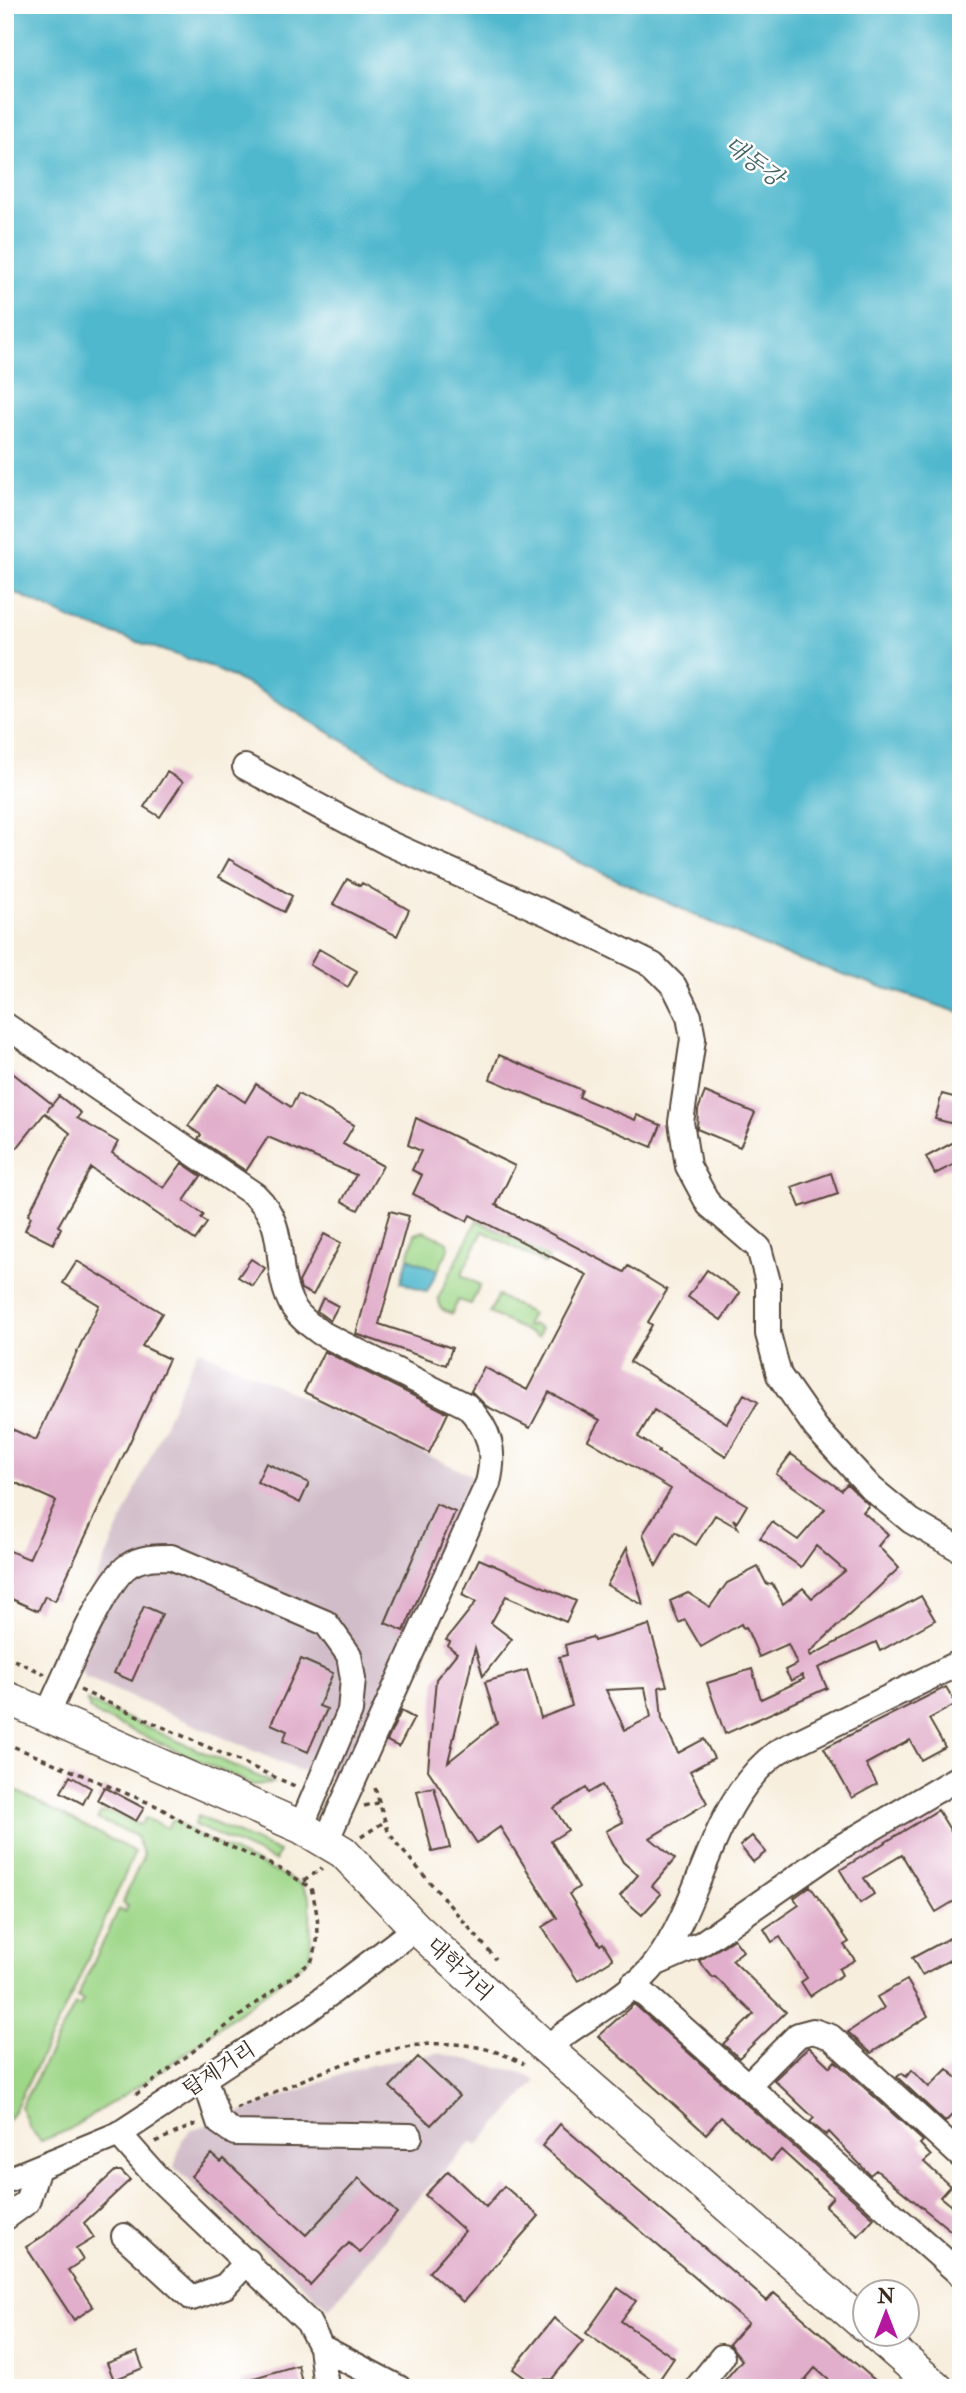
<svg xmlns="http://www.w3.org/2000/svg" width="966" height="2393" font-family="'IM FELL Double Pica','Noto Serif KR',serif">
<style>
.industrial{fill:#d1bdc9}
.green{fill:#9fd789;stroke:#6d8054;stroke-width:2}
.water{fill:#4fb8cd;stroke:#457176;stroke-width:2}
.building{fill:#e1aecb;fill-rule:evenodd}
.lines{fill:none;stroke-linecap:round;stroke-linejoin:round}
.minor-casing{stroke:#57473b;stroke-width:28}
.major-casing{stroke:#57473b;stroke-width:35}
.path{stroke:#57473b;stroke-width:3.5;stroke-dasharray:5 5;stroke-linecap:butt}
.minor{stroke:#fff;stroke-width:24}
.major{stroke:#fff;stroke-width:32}
.labels{text-anchor:middle;stroke-width:5;stroke-linejoin:round;paint-order:stroke}
.street-label{font-size:21px;fill:#3b2a1e;stroke:#fff}
.water-label{font-size:23px;font-style:italic;fill:#436364;stroke:#fff}
</style>
<rect width="100%" height="100%" fill="#fff"/>
<filter id="ink" filterUnits="userSpaceOnUse"><feTurbulence type="fractalNoise" baseFrequency=".0143" numOctaves="2"/><feDisplacementMap in="SourceGraphic" scale="14" xChannelSelector="R" yChannelSelector="G"/><feConvolveMatrix kernelMatrix="1 2 1 2 8 2 1 2 1" color-interpolation-filters="sRGB"/></filter>
<filter id="wash" filterUnits="userSpaceOnUse"><feTurbulence type="fractalNoise" baseFrequency=".00686" numOctaves="4" result="noise"/><feDisplacementMap in="SourceGraphic" scale="28" xChannelSelector="R" yChannelSelector="G"/><feGaussianBlur stdDeviation="1.57" result="paint"/><feColorMatrix in="noise" values="0 0 0 0 0 0 0 0 0 0 0 0 0 0 0 0 0 1.4 0 .05"/><feComposite in="paint" operator="in"/></filter>
<g filter="url(#wash)">
<rect width="100%" height="100%" fill="#f7eedd"/>
<path class="industrial" d="M198 1349 475 1477 345 1777 297 1770 85 1677 67 1645Z
M438 2053 520 2072 537 2081 478 2145 472 2142 412 2204 329 2309 174 2167 182 2140 190 2131 365 2066Z"/>
<path class="green" d="M477 1220 549 1258 545 1264 483 1231 461 1275 480 1285 471 1304 458 1300 452 1314 441 1309 438 1298Z
M424 1231 448 1242 449 1248 438 1270 408 1258 415 1234Z
M498 1296 532 1314 526 1326 530 1327 532 1324 541 1329 538 1337 489 1313Z
M87 1701 273 1783 253 1785 99 1716 89 1709Z
M5 1785 135 1852 74 1990 12 2115 5 2122Z
M110 1812 140 1825 145 1818 167 1828 173 1819 200 1836 301 1884 310 1899 311 1955 306 1962 157 2074 68 2130 41 2141 30 2129 21 2107 75 2005 80 2007 83 2000 77 1997 119 1909 125 1912 128 1906 122 1903 144 1855 136 1836 97 1819 101 1813Z
M198 1816 279 1852 275 1861 194 1825Z"/>
<path class="water" d="M5 5H961V1013L779 953 539 844 405 778 255 688 209 666 73 620 5 588Z
M408 1258 438 1270 427 1292 401 1282Z"/>
<g id="blocks">
<path class="building" d="M167 772 183 782 160 817 144 807Z
M229 859 292 896 284 912 219 877Z
M347 879 360 886 362 883 409 910 397 936 333 904Z
M319 949 357 971 348 987 310 965Z
M499 1055 582 1090 579 1097 635 1120 637 1115 661 1125 652 1147 490 1079Z
M5 1067 52 1104 47 1111 59 1096 81 1113 77 1118 118 1142 112 1153 164 1188 182 1163 201 1176 184 1201 204 1215 201 1218 207 1223 195 1240 91 1168 58 1226 61 1228 53 1244 25 1230 31 1217 28 1215 70 1133 45 1113 17 1148 5 1139Z
M218 1084 245 1102 256 1084 291 1107 298 1094 354 1125 343 1144 383 1166 358 1210 342 1201 356 1175 268 1137 246 1171 198 1139 201 1135 188 1126Z
M705 1092 755 1113 740 1147 697 1129 698 1110Z
M942 1094 961 1099V1126L935 1119Z
M416 1118 515 1166 496 1205 624 1272 628 1266 667 1290 648 1322 652 1325 630 1362 727 1423 744 1394 758 1402 726 1456 654 1410 638 1437 659 1450 658 1452 747 1505 737 1522 733 1519 738 1528 715 1515 696 1545 675 1532 656 1566 643 1534 671 1489 588 1440 600 1420 549 1392 530 1428 486 1406 471 1391 484 1367 527 1390 587 1275 470 1215 467 1221 413 1194 422 1175 412 1170 421 1151 408 1145Z
M954 1142 961 1161 935 1174 926 1157Z
M831 1173 838 1194 800 1207 792 1187Z
M390 1211 409 1216 379 1324 452 1348 446 1365 356 1334Z
M324 1234 341 1243 313 1295 301 1289 299 1282Z
M251 1259 265 1268 253 1286 238 1277Z
M77 1261 162 1313 142 1346 169 1359 55 1601 45 1596 38 1611 5 1596V1549L29 1559 56 1501 5 1478V1426L36 1440 99 1305 63 1283Z
M707 1270 740 1293 721 1320 688 1297Z
M323 1298 338 1306 330 1321 317 1311Z
M324 1351 448 1413 429 1453 304 1392Z
M791 1454 841 1490 847 1484 869 1505 863 1512 888 1534 878 1546 899 1568 809 1653 811 1656 921 1596 935 1620 880 1651 876 1642 818 1668 827 1688 725 1734 707 1683 752 1669 761 1699 804 1679 802 1675 791 1681 785 1670 797 1664 788 1644 759 1657 746 1627 743 1628 741 1624 701 1647 685 1620 679 1623 670 1601 688 1593 710 1607 727 1583 758 1567 767 1585 772 1583 783 1604 803 1588 812 1598 845 1571 816 1546 801 1567 760 1538 772 1522 798 1540 825 1509 776 1474Z
M266 1463 309 1483 300 1503 257 1482Z
M436 1504 455 1512 404 1631 385 1623Z
M627 1548 643 1605 607 1585Z
M479 1559 576 1601 566 1622 506 1596 491 1623 512 1639 483 1676 475 1648 448 1762 497 1723 485 1682 527 1670 541 1718 572 1706 559 1657 567 1655 565 1645 592 1637 594 1641 649 1625 667 1686 659 1687 662 1719 678 1753 704 1739 714 1758 690 1771 707 1803 650 1838 675 1859 652 1886 661 1894 642 1915 620 1896 638 1875 623 1862 606 1831 623 1822 602 1785 588 1793 586 1788 554 1808 568 1830 551 1841 579 1887 569 1894 600 1945 603 1943 613 1959 578 1981 542 1927 557 1918 500 1827 477 1843 428 1770 436 1679 457 1653 448 1646 450 1642 446 1640 476 1602 462 1595ZM645 1688 651 1717 625 1730 606 1690Z
M144 1606 162 1614 132 1681 114 1673Z
M301 1659 333 1673 319 1706 327 1709 308 1752 283 1741 287 1731 271 1724Z
M946 1687 956 1704 929 1719 945 1747 921 1760 910 1740 866 1764 877 1784 852 1798 824 1748Z
M401 1711 414 1718 399 1747 387 1741Z
M70 1776 91 1788 83 1804 61 1792Z
M104 1787 144 1808 136 1821 97 1800Z
M434 1787 450 1848 432 1852 417 1791Z
M938 1810 961 1848V1897L936 1912 902 1855 864 1878 874 1894 860 1903 840 1870Z
M752 1836 766 1852 753 1862 740 1846Z
M810 1886 849 1942 844 1945 855 1960 839 1969 842 1975 810 1996 801 1982 807 1978 780 1937 772 1942 764 1929 799 1905 794 1898Z
M961 1932V1954L922 1975 912 1958Z
M734 1939 743 1951 732 1960 786 2012 739 2058 723 2044 754 2014 715 1977 713 1978 699 1961Z
M907 1980 928 2016 871 2053 848 2032 884 2008 877 1997Z
M634 2004 874 2218 858 2236 825 2206 833 2197 781 2150 771 2161 721 2117 706 2134 598 2036Z
M809 2047 830 2067 835 2061 923 2141 920 2144 931 2156 924 2162 950 2186 940 2197 961 2214V2239L876 2170 870 2175 829 2132 826 2135 810 2122 814 2118 774 2080Z
M418 2057 459 2096 431 2125 390 2087Z
M947 2069 961 2082V2106L945 2122 897 2077 902 2073 906 2077 912 2070 929 2087Z
M560 2124 767 2301 774 2293 884 2388H838L815 2368 798 2388H718L742 2360 729 2344 748 2323 542 2146Z
M212 2154 221 2162 224 2159 306 2235 359 2178 397 2213 360 2253 349 2243 310 2285 191 2176Z
M115 2171H121L130 2180 84 2223 94 2238 76 2249 83 2260 68 2270 93 2307 74 2320 26 2247 45 2235Z
M448 2171 486 2207 504 2186 539 2216 463 2302 429 2272 465 2231 425 2195Z
M618 2288 636 2301 621 2321 674 2358 657 2383 586 2333Z
M554 2318 583 2341 552 2379 528 2380 513 2369Z
M137 2352 143 2368 114 2380 107 2363Z
M298 2365 303 2388H240V2382Z"/>
</g>
</g>
<g filter="url(#ink)">
<use href="#blocks" fill-opacity="0" stroke="#57473b" stroke-width="2"/>
<g class="lines">
<g class="minor-casing">
<path id="minor" d="M245 767 388 843 553 916 653 965 674 986 689 1016 693 1039 681 1122 688 1166 709 1205 759 1248 768 1282V1334L779 1375 816 1428 871 1488 911 1521 961 1550
M5 1025 255 1195C291 1229 271 1268 293 1307 300 1318 310 1325 321 1333L467 1406C490 1430 496 1451 488 1483L326 1841
M47 1715C61 1686 104 1581 128 1566 141 1557 156 1557 171 1557L326 1623 349 1655 353 1679 350 1711 301 1827
M655 1964 701 1944 839 1848 961 1776
M633 1984 961 2275
M546 2048C578 2021 631 1996 656 1963 705 1897 710 1801 779 1751L961 1662
M205 2080 219 2122 235 2133 410 2136
M747 2086 798 2035 813 2031 831 2037 961 2156
M119 2134 155 2175 308 2322 321 2347 326 2388
M5 2181 119 2134 308 2010 416 1928
M5 2218 27 2202 38 2168
M124 2236 192 2298 225 2286 248 2261
M321 2347 399 2388
M697 2388 722 2357"/>
</g>
<g class="major-casing">
<path id="major" d="M5 1697 301 1827 343 1852 416 1928 546 2048 864 2325
M875 2334 937 2388"/>
</g>
<path class="path" d="M5 1656 45 1674
M80 1690 297 1787
M5 1743 159 1807 200 1833 283 1870 311 1888C318 1913 322 1938 311 1962L134 2096
M375 1788 388 1831 397 1844 496 1959
M364 1806 378 1803
M361 1837 384 1822
M304 1881 322 1868
M236 2108C327 2072 428 2012 524 2064
M155 2142 196 2124"/>
<use href="#minor" class="minor"/>
<use href="#major" class="major"/>
</g>
</g>
<g class="labels">
<g class="street-label">
<text transform="translate(460 1969) rotate(43)" y="7">대학거리</text>
<text transform="translate(219 2069) rotate(-33)" y="7">탑제거리</text>
</g>
<g class="water-label">
<text transform="translate(754 161) rotate(37)" y="8">대동강</text>
</g>
</g>
<rect width="966" height="2393" fill="none" stroke="#fff" stroke-width="28"/>
<g transform="translate(886 2313)"><circle r="33" fill="#ffffff" stroke="#b1aaa5" stroke-width="2"/>
<path d="M0-5L12 26L0 18L-12 26Z" fill="#b5179e"/>
<text y="-10" font-size="19" font-weight="bold" text-anchor="middle" fill="#3b2a1e">N</text>
</g>
</svg>
